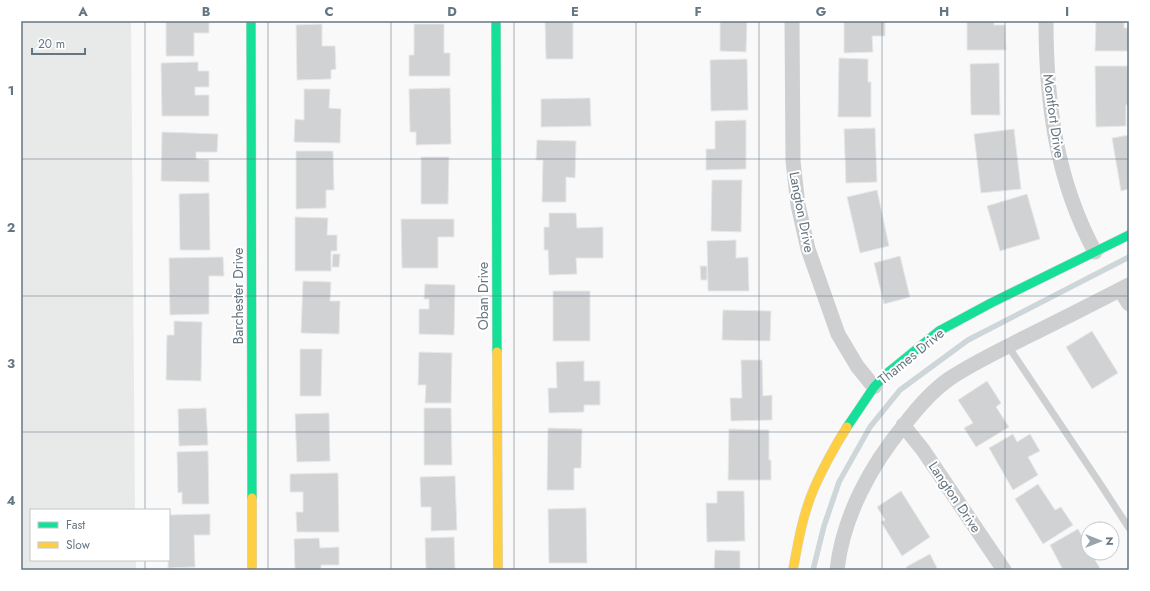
<svg xmlns="http://www.w3.org/2000/svg" width="1150" height="591" font-family="Jost,sans-serif">
<style>
.built{fill:#e8e9e9}
.lines{fill:none;stroke-linecap:round;stroke-linejoin:round}
.stream{stroke:#ced6d9;stroke-width:5.5}
.building{fill:#d0d2d3;stroke:#e8e8e8}
.fast-casing{stroke:#d5d6d7;stroke-width:10}
.slow-casing{stroke:#d5d6d7;stroke-width:10}
.lane{stroke:#cecfd0;stroke-width:7}
.street{stroke:#cecfd0;stroke-width:15}
.fast{stroke:#16e098;stroke-width:9}
.slow{stroke:#ffcf43;stroke-width:9}
.grid{fill:none;stroke:#657683;stroke-width:1;stroke-opacity:0.55}
.labels{text-anchor:middle;stroke-width:4;stroke-linejoin:round;paint-order:stroke}
.street-label{font-size:14px;fill:#657683;stroke:#fff}
.neatline{fill:none;stroke:#657683;stroke-width:1.5}
.grid-label{font-size:13px;text-anchor:middle;font-weight:bold;fill:#657683}
</style>
<rect width="100%" height="100%" fill="#f9f9f9"/>
<path class="built" d="M21 21H131L135 510H31V560H136V570H21Z"/>
<g class="lines">
<path class="stream" d="M813 570 824 526 839 482 870 427 900 390 968 340 1129 257"/>
</g>
<path class="building" d="M166 21H209V33H194V56H166Z
M545 21H573V59H546Z
M720 21H747L746 52 720 51Z
M844 21H885V36H872L873 52 844 53Z
M967 21H994V25H1005L1006 50H967Z
M1096 21H1124V28H1129V51H1095Z
M322 24V46H335L336 69 331 70V79L297 80 296 25Z
M414 24H444V53H450V76H409V55H414Z
M839 58 868 59V82H871V117H838Z
M747 59 748 110 711 111 710 60Z
M198 62V71H209V87H195V95H209V116H162L161 63Z
M999 63 1000 115H971L970 64Z
M1095 66H1129V105H1126V126L1096 127Z
M450 88 451 144 416 145V132H410L409 89Z
M304 89H330L329 108 341 109 340 143 294 142 295 119 304 120Z
M590 98 591 126 541 127V99Z
M746 120V169L706 170V149H715V121Z
M875 128 877 182 846 183 844 129Z
M1014 129 1021 189 981 193 974 134Z
M162 132 218 134 217 152H196V159L209 160V182L161 181Z
M1129 135V189L1121 191 1112 138Z
M537 140 576 141 575 178 566 177V202H542L543 160H536Z
M296 151H333L334 190H326V208L296 209Z
M421 157H449L448 204H421Z
M712 180H742L741 232 711 231Z
M877 190 889 246 860 253 847 197Z
M209 193 210 250H180L179 194Z
M1027 194 1040 239 1000 251 987 206Z
M549 213H576L577 228 603 227V258H576L577 274 549 275 548 250H544V227H549Z
M295 217 328 218 327 235H337V251H331V271H295Z
M401 219H454V237H438V268H402Z
M736 240V258L748 257 749 291H708L707 241Z
M333 254H340L339 267H332Z
M900 256 910 297 884 304 874 263Z
M223 257 224 276H209V314L170 315 169 258Z
M700 266H707V280H701Z
M303 281 331 282 330 301H340L339 334 301 333Z
M425 284 455 285 454 335 419 334V309H429V299H424Z
M553 291H590V341H553Z
M723 310 771 311 770 341 722 340Z
M174 321 202 322 201 381 166 380 167 335H174Z
M1092 331 1118 373 1092 389 1066 347Z
M300 349H322L321 396H300Z
M419 352 452 353 451 403H425L426 385H418Z
M741 360H762L763 396 772 395V420L731 421 730 398H742Z
M584 361V381H600V405H584V412L549 413 548 388H557L556 362Z
M987 381 1001 403 996 407 1009 427 976 447 964 428 973 423 958 400Z
M206 408 208 445 179 446 178 409Z
M424 408H451L452 465H424Z
M329 413 330 461 297 462 295 414Z
M548 428 582 429 581 468H574V490H547Z
M729 429 769 430V460H771V480H728Z
M1013 434 1017 442 1030 434 1040 451 1028 457 1038 475 1013 490 989 448Z
M208 451 209 504H182V492L178 493 177 452Z
M338 473 339 532H297L296 512H303V492H290V474Z
M455 476 457 530 431 531V507H421L420 477Z
M1038 484 1055 510 1061 507 1073 525 1043 544 1015 499Z
M717 491H744L745 541 707 542 706 503H717Z
M901 491 930 537 902 556 881 522 885 520 877 507Z
M586 508 587 563H549L548 509Z
M210 514V535H194L195 567 168 568 169 515Z
M1078 529 1088 547V553H1091L1101 570H1063L1050 545Z
M454 537 455 570H426L425 538Z
M319 538 320 548 339 547V565H321V570H295L294 539Z
M715 550 740 551V570H714Z
M930 554 938 570H907L906 567Z"/>
<g class="lines">
<g class="fast-casing">
<path id="fast" d="M251 21 252 498
M496 21 497 352
M847 427 874 387 885 375 939 331 991 303 1129 235"/>
</g>
<g class="slow-casing">
<path id="slow" d="M497 352 498 570
M252 498V570
M793 570C798 542 803 513 815 486 824 466 835 446 847 427"/>
</g>
<path class="lane" d="M1008 346 1097 479 1129 528"/>
<path class="street" d="M792 21 793 161 798 205 808 249 838 334 857 366 874 387
M1046 21C1046 102 1056 180 1095 252
M1120 290 1129 304
M903 425 923 450 1004 570
M837 570C843 516 871 465 905 424 918 407 932 391 949 379 973 363 999 351 1024 338 1059 321 1094 303 1129 285"/>
<use href="#fast" class="fast"/>
<use href="#slow" class="slow"/>
</g>
<path class="grid" d="M145 21V510M268 21V570M391 21V570M514 21V570M636 21V570M759 21V570M882 21V570M1005 21V570M21 159H1129M21 296H1129M21 432H1129M145 560V570"/>
<g class="labels">
<g class="street-label">
<text transform="translate(1054 116) rotate(82)" y="5">Montfort Drive</text>
<text transform="translate(802 212) rotate(79)" y="5">Langton Drive</text>
<text transform="translate(238 296) rotate(-90)" y="5">Barchester Drive</text>
<text transform="translate(483 296) rotate(-90)" y="5">Oban Drive</text>
<text transform="translate(911 356) rotate(-39)" y="5">Thames Drive</text>
<text transform="translate(955 497) rotate(56)" y="5">Langton Drive</text>
</g>
</g>
<rect width="1150" height="591" fill="none" stroke="#ffffff" stroke-width="44"/>
<rect x="30" y="509" width="140" height="52" fill="#ffffff" stroke="#c1c8cd"/>
<rect x="38" y="522" width="20" height="6" fill="#16e098" stroke="#c1c8cd"/>
<text x="66" y="529" font-size="12" fill="#657683">Fast</text>
<rect x="38" y="542" width="20" height="6" fill="#ffcf43" stroke="#c1c8cd"/>
<text x="66" y="549" font-size="12" fill="#657683">Slow</text>
<g transform="translate(1100 541) rotate(90)"><circle r="19" fill="#ffffff" stroke="#c1c8cd"/>
<path d="M0-3L7 15L0 10L-7 15Z" fill="#99a4ac"/>
<text y="-6" font-size="11" font-weight="bold" text-anchor="middle" fill="#657683">N</text>
</g>
<path d="M32 48v6h53v-6" fill="none" stroke="#657683" stroke-width="2"/>
<text x="38" y="48" font-size="12" fill="#657683" stroke="#ffffff" stroke-width="3" paint-order="stroke">20 m</text>
<rect x="22" y="22" width="1106" height="547" class="neatline"/>
<g class="grid-label">
<text x="83" y="16">A</text>
<text x="206" y="16">B</text>
<text x="329" y="16">C</text>
<text x="452" y="16">D</text>
<text x="575" y="16">E</text>
<text x="698" y="16">F</text>
<text x="821" y="16">G</text>
<text x="944" y="16">H</text>
<text x="1067" y="16">I</text>
<text x="11" y="95">1</text>
<text x="11" y="232">2</text>
<text x="11" y="368">3</text>
<text x="11" y="505">4</text>
</g>
</svg>
